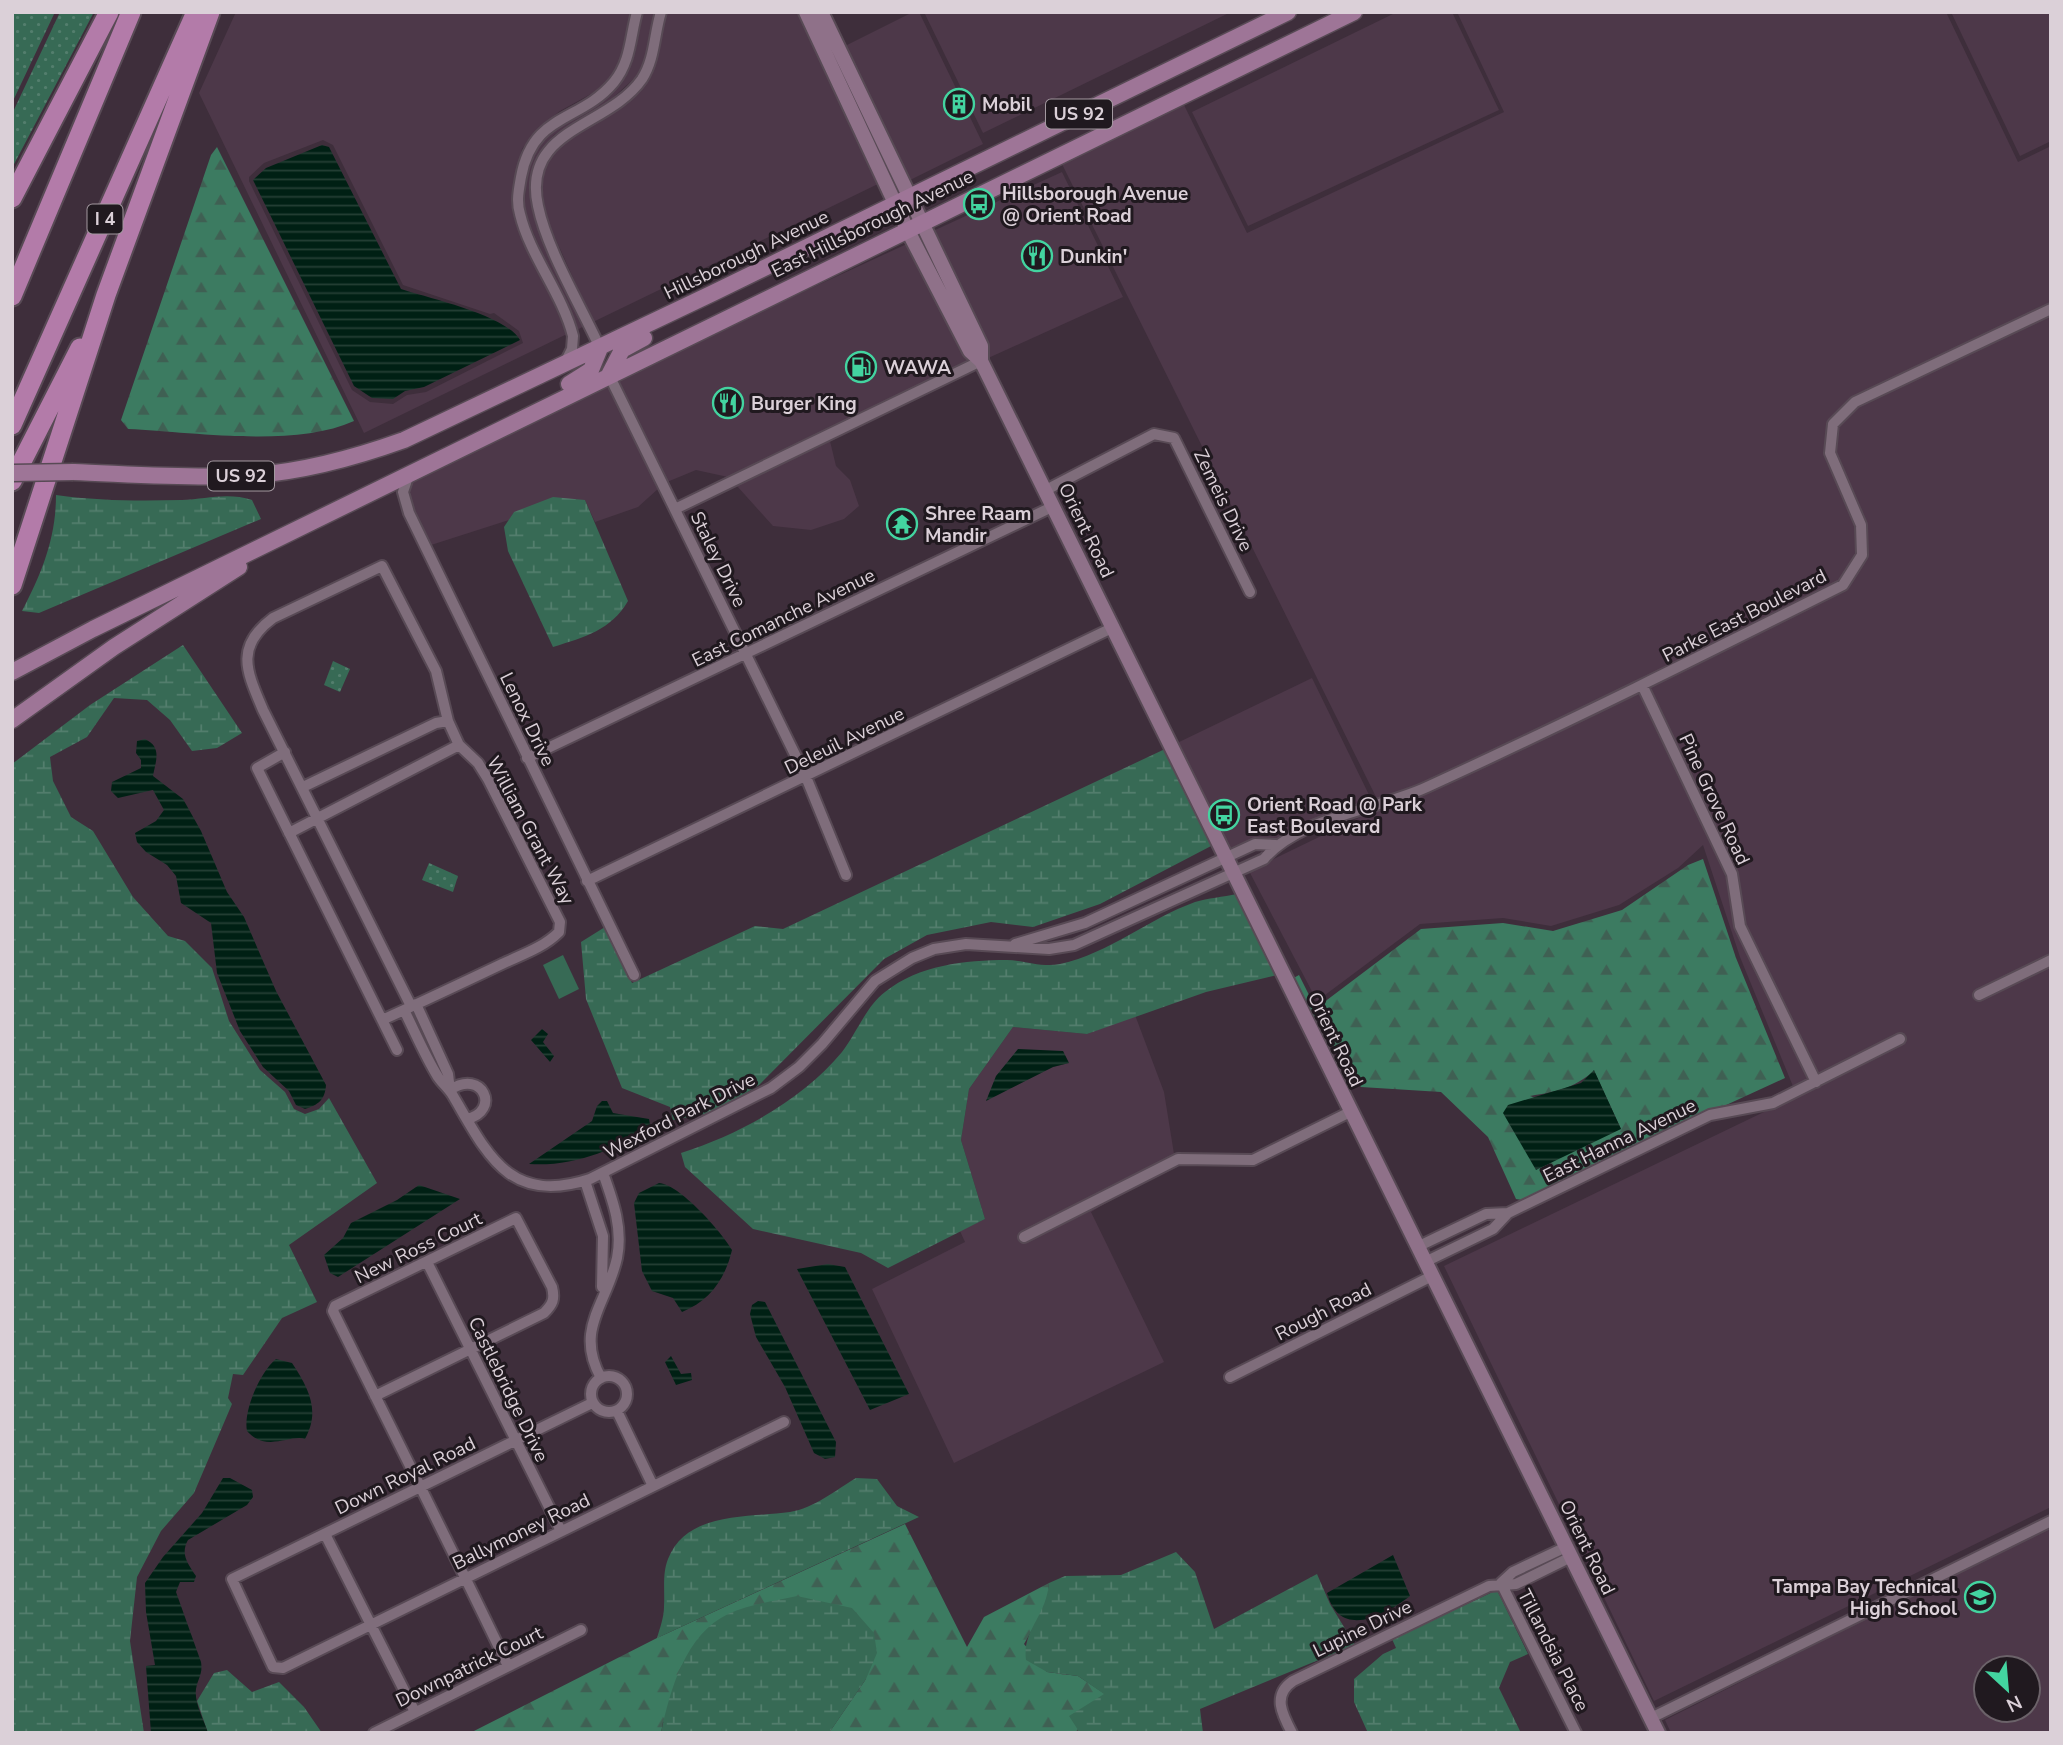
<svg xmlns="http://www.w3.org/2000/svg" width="2063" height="1745" font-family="'Nunito Sans',sans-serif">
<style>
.built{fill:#4d3849;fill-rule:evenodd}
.grass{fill:#376a55}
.forest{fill:url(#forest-firs);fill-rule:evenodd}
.wetland{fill:url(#wetland-marsh)}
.park{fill:url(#park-dots)}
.water{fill:url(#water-rules)}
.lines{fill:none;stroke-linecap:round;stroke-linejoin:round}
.street-casing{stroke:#584a55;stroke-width:14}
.secondary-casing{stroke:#584a55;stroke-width:18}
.primary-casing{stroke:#584a55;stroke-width:19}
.highway-casing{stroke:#584a55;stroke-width:23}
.street{stroke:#7f6d7b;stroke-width:10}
.secondary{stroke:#8f7189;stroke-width:14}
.primary{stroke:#9e7597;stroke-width:16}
.highway{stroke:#b37ba9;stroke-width:19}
.primary-bridge-casing{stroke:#584a55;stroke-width:19;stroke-linecap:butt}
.primary-bridge{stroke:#9e7597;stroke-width:16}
.labels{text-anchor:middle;stroke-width:6;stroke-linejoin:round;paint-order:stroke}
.shield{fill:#20191f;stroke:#a399a0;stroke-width:2}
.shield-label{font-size:18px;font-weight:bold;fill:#dbd0d8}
.poi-label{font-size:19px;font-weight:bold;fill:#dbd0d8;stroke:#20191f;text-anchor:start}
.street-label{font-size:19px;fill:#dbd0d8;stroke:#20191f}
</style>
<defs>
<pattern id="forest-firs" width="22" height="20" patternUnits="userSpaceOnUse" patternTransform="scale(1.75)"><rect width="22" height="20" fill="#3c7b61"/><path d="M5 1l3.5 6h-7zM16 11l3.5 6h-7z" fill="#3f6053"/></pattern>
<pattern id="wetland-marsh" width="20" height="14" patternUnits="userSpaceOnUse" patternTransform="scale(1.75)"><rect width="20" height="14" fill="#376a55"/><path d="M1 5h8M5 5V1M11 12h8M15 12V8" fill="none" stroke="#537e6d"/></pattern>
<pattern id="park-dots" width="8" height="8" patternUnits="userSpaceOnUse" patternTransform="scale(1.75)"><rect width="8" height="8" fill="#376a55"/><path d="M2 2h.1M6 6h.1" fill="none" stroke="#537e6d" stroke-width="1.8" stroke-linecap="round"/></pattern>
<pattern id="water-rules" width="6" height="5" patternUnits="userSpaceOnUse" patternTransform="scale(1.75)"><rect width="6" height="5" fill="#002014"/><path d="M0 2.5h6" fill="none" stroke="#253f35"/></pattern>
</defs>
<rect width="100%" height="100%" fill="#3e2e3b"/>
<path class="built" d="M236 12H632L625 49 614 72 600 89 560 111 536 130 522 149 517 169 512 201 514 214 567 334 364 433 199 93ZM323 140 333 145 403 285 490 314 494 313 519 331 523 343 426 392 407 395 393 404 370 402 352 390 249 181V177L264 163Z
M643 12H655L646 57 638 75 606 104 554 135 542 150 534 168 533 206 584 326 577 330 524 212 527 172 535 149 554 129 599 103 623 80 635 54Z
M667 12H801L880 183 593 322 547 220 542 188 544 172 550 157 567 139 619 109 646 82 656 62Z
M913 12H919L983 144 908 181 843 47Z
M924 12H1231L983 133Z
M1397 12H1452L1499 110 1248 226 1192 112Z
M1457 12H1946L2018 162 2051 146V1507L1654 1701 1444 1266 1797 1096 1740 957 1703 845 1678 868 1619 905 1551 926 1503 918 1420 924 1317 1001 1249 871 1381 807 1062 164 1184 105 1247 233 1504 112Z
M1951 12H2051V141L2020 156Z
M1062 172 1123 297 986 359 933 231Z
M909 243 971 359 728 477 696 470 667 482 616 378Z
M607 382 659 488 638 507 595 522 585 500 514 512 509 520 431 545 410 502 409 493 413 479Z
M830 441 836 466 850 480 859 506 844 519 811 530 773 526 737 486Z
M1312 678 1372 801 1317 820 1276 841 1253 839 1226 850 1175 744Z
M1135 1015 1164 1092 1174 1154 1017 1235 1023 1244 1119 1195 1091 1212 1164 1362 954 1463 872 1289 965 1242 960 1231 985 1219 961 1140 969 1089 1013 1027 1087 1034ZM1063 1051 1069 1063 1053 1067 986 1100 1048 1052Z
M2051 1526V1733H1671L1665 1720ZM1986 1668H2028V1710H1986Z"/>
<path class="grass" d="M563 955 579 989 559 999 543 965Z"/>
<path class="forest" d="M217 147 354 421C295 448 193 432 128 429L121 420 211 155Z
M1703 859 1736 958 1785 1078 1724 1106 1708 1110 1522 1200 1516 1199 1488 1137 1441 1092 1361 1087 1290 980 1299 975 1313 1003 1319 1006 1421 929 1503 923 1553 931 1622 910 1688 865ZM1594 1071 1621 1129 1530 1096C1559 1091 1572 1089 1594 1071Z
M905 1524 967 1647 984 1617 1049 1583 1047 1604 1024 1644 1047 1672 1078 1676 1105 1694 1075 1733H829L866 1679 663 1722 661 1733H470L657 1638Z"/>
<path class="wetland" d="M56 495C98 501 140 501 182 500 206 499 228 492 252 500L261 519 39 613 22 611C42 573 56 538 56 495Z
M553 497 585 500 628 601C611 630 585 637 553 647L508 551 504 527 514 512Z
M183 645 242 733 217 748 192 751 170 720 147 700 114 698 87 737 50 757 53 781 71 817 93 831 133 897 168 936 185 941 212 968 229 1021 260 1070 285 1092 294 1109 305 1114 319 1109 329 1098 377 1183 289 1245 317 1302 282 1318 243 1375 233 1374 228 1398 232 1404 194 1493 161 1531 137 1577 130 1641 144 1733H12V764L90 705Z
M1165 749 1213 845 1100 904 1033 927 991 922 927 935 884 959 759 1085 715 1112 673 1120 670 1107 622 1088 586 999 581 942 605 927 632 983 755 926 783 929Z
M1237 894 1277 975 1206 992 1087 1034 1013 1027 969 1089 961 1140 985 1219 888 1268 861 1253 753 1229 685 1167 681 1153C740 1134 802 1100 842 1052 856 1034 867 1005 885 992 919 965 965 960 1007 960 1023 960 1043 968 1060 964 1110 953 1148 919 1195 902 1208 898 1223 897 1237 894Z
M856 1478 877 1479 897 1506 919 1517 657 1638C660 1628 664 1617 664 1607 665 1591 662 1574 668 1559 687 1511 748 1518 790 1512 814 1508 836 1490 856 1478Z
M1176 1552 1195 1572 1214 1629 1317 1574 1330 1604 1355 1645 1200 1709 1203 1733H1075L1078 1730 1069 1716 1104 1694 1078 1676 1047 1672 1026 1660C1022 1630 1046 1617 1049 1583L1065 1576 1121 1575Z
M1497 1590 1528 1654 1510 1662 1499 1688 1521 1733H1368L1354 1702V1679L1383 1654 1396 1648 1392 1639Z
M797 1596 852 1608 874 1633 877 1653 866 1679 829 1733H661C670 1689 686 1634 728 1614 749 1604 776 1601 797 1596Z
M227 1670 252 1692 279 1682 304 1707 322 1733H208L197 1701 214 1673Z"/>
<path class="park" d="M12 12H55L12 103Z
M60 12H94L12 168V114Z
M333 661 350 669 340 692 324 685Z
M429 863 458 876 453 892 422 880Z"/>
<path class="water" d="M322 145 329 147 401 289C428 298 506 315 520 340L424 387 405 391 393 399 372 398 354 386 253 180 266 168Z
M145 739C162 747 156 760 153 776L183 799 201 831 227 892 244 917 276 991 326 1085C325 1100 318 1105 305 1109L296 1105 289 1091 263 1067 240 1031 217 973 211 923 181 903 176 876 167 865 146 852 137 842 135 833 156 821 164 810 153 790 118 798 111 791 112 782 141 768V760L136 753 137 741Z
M542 1029 548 1034 543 1042 554 1056 550 1062 531 1040Z
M1018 1049 1063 1051 1069 1063 1053 1067 986 1101 996 1076Z
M1594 1070 1621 1129 1536 1170 1503 1113 1508 1105 1581 1083Z
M602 1101H607L613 1113 649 1119 650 1125C615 1151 572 1167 529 1164L592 1121 597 1106Z
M659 1183C679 1184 722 1232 732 1250 725 1280 709 1301 682 1312L673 1298 652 1291 642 1271 634 1203 639 1193Z
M419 1185 460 1199 338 1277 330 1273 324 1255 343 1238 351 1223 397 1200Z
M828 1264 845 1267 909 1394 870 1410 797 1269Z
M758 1301 765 1302 836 1442 835 1457 825 1459 814 1453 785 1387 756 1337 750 1314 752 1305Z
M671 1356 681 1374 691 1373 692 1380 676 1385 665 1362Z
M276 1359 292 1363C310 1390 320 1412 305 1439 291 1434 266 1453 247 1431 243 1411 260 1372 276 1359Z
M223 1478H230L252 1490 253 1497 247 1505 188 1540C180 1554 188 1564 196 1576L194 1582H180L176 1592 201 1662C203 1674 198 1678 196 1689 194 1703 204 1720 208 1733H151L146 1666 155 1665 146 1612 145 1583 163 1557 202 1513Z
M1393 1555 1410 1596C1384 1616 1340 1640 1327 1593Z"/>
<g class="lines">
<g class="street-casing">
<path id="street" d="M600 348C581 306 547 250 538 206 521 128 608 128 642 79 655 59 654 34 661 12
M565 363 572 349 573 336C562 293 530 256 520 214 516 201 519 189 521 177 533 112 580 123 614 82 631 61 630 37 637 12
M609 375 806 777 846 875
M409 474 403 492 409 513 634 975
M1046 490 1154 434 1174 438 1250 592
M675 509 981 361
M1643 687 1732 874 1740 926 1816 1082
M285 752 257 768 397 1050
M527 758 1054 506
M303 787 436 723 448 721
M289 833 459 745
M587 881 1114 627
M1015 944 1085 923 1255 844 1276 845
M1979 995 2051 960
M416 1004 448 1074 450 1090
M404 1010C415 1032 425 1056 438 1077 442 1083 448 1088 452 1094 487 1153 508 1206 590 1179L771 1088 799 1067 822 1044 875 981 912 958 934 949 966 944 1049 949 1074 945 1264 859C1299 817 1378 810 1427 787 1567 723 1705 654 1843 585L1862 555 1861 525 1830 453 1833 424 1855 402 2051 309
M382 1020C422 1002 462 983 502 964 521 955 543 948 559 932L560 922 488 779 478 763 459 745 448 721 436 671 382 566 273 618C234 647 247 672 263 710L411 1006
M450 1090C483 1068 501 1111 467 1119
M585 1181 603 1236 602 1287
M1024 1237 1178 1159 1253 1160 1350 1112
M1417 1247 1486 1214 1508 1213
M427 1262 561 1531
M1425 1262 1493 1229 1508 1213 1710 1115 1773 1103 1900 1039
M591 1394a18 18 0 1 1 36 0a18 18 0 1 1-36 0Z
M1230 1377 1432 1276
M601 1378C574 1329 607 1304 617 1258 623 1228 613 1201 603 1173
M375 1396 544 1313C553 1304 555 1299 552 1287L516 1218 335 1306 333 1311C392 1430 451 1547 508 1666
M592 1403 232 1579 273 1667 283 1668 784 1422
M617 1411 653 1486
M325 1534 415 1712
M1501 1583 1576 1733
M1501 1583 1513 1572 1566 1547
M1651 1718 2051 1521
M374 1733 581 1630
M1292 1733C1282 1714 1272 1695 1293 1681L1489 1586 1516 1584 1571 1557"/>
</g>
<g class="secondary-casing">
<path id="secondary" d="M806 12 907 229 970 351 981 361 1658 1733
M821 12 981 346V361"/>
</g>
<g class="primary-casing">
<path id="primary" d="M609 375 622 350 644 338
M569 384 591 370 600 348
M73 472C127 474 181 478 235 476 292 475 351 459 404 440L713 293 1288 12
M12 672 93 629 1354 12
M12 720 114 647 239 567"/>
</g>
<g class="highway-casing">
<path id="highway" d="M12 198 109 12
M12 296 131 12
M12 425 196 12
M12 481 80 348
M12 585 106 295 210 12"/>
</g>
<use href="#street" class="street"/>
<use href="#secondary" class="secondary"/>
<use href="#primary" class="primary"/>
<use href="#highway" class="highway"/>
<g class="primary-bridge-casing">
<path id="primary-bridge" d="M12 473 73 472"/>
</g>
<use href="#primary-bridge" class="primary-bridge"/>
</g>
<defs>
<g id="building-ring" transform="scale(1.575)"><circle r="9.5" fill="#20191f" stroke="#43d4a0" stroke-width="1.5"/><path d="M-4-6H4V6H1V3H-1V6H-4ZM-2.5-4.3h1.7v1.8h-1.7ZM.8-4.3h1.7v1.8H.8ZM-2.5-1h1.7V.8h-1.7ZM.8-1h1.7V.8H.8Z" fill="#43d4a0"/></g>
<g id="bus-ring" transform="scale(1.575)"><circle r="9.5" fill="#20191f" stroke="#43d4a0" stroke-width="1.5"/><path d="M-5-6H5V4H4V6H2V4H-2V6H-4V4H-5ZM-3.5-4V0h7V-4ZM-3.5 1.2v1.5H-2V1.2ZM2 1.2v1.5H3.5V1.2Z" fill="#43d4a0"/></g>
<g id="restaurant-ring" transform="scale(1.575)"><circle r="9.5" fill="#20191f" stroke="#43d4a0" stroke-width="1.5"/><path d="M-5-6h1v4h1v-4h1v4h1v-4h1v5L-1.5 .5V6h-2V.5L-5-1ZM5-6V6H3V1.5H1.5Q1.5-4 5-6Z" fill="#43d4a0"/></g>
<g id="fuel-ring" transform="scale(1.575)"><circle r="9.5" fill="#20191f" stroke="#43d4a0" stroke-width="1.5"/><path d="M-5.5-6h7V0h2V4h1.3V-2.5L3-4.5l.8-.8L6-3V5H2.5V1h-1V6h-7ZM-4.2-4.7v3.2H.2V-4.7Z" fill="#43d4a0"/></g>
<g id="temple-ring" transform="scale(1.575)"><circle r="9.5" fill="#20191f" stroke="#43d4a0" stroke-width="1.5"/><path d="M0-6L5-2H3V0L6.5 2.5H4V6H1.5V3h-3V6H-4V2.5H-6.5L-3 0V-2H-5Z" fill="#43d4a0"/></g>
<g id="school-ring" transform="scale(1.575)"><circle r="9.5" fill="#20191f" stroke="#43d4a0" stroke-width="1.5"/><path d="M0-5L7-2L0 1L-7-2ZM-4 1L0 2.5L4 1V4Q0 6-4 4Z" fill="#43d4a0"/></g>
</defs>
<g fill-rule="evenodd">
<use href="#building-ring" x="959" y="104"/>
<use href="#bus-ring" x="979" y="204"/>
<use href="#restaurant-ring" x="1037" y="256"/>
<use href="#fuel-ring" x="861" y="367"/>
<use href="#restaurant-ring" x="728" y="403"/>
<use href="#temple-ring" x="902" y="524"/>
<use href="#bus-ring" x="1224" y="815"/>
<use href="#school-ring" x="1980" y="1597"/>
</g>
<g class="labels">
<g class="shield">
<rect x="1046" y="99.5" width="66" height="29" rx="5"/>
<rect x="87.5" y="204.5" width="35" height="29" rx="5"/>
<rect x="208" y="461.5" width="66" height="29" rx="5"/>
</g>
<g class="shield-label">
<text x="1079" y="120">US 92</text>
<text x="105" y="225">I 4</text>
<text x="241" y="482">US 92</text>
</g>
<g class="poi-label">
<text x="982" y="111">Mobil</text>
<text x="1002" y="200">Hillsborough Avenue<tspan x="1002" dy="22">@ Orient Road</tspan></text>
<text x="1060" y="263">Dunkin'</text>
<text x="884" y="374">WAWA</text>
<text x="751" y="410">Burger King</text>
<text x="925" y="520">Shree Raam<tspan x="925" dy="22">Mandir</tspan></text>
<text x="1247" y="811">Orient Road @ Park<tspan x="1247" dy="22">East Boulevard</tspan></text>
<text x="1957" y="1593" text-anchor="end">Tampa Bay Technical<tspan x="1957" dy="22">High School</tspan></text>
</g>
<g class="street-label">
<text transform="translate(872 223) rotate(-26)" y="7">East Hillsborough Avenue</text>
<text transform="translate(746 254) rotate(-26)" y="7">Hillsborough Avenue</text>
<text transform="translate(1224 500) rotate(64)" y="7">Zemeis Drive</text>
<text transform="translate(1087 530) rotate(64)" y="7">Orient Road</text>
<text transform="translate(719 559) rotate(64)" y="7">Staley Drive</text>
<text transform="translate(1744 615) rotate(-27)" y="7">Parke East Boulevard</text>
<text transform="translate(783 617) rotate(-26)" y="7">East Comanche Avenue</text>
<text transform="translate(528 719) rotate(64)" y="7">Lenox Drive</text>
<text transform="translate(844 740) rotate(-26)" y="7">Deleuil Avenue</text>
<text transform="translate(1715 799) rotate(65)" y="7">Pine Grove Road</text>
<text transform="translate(531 830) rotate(62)" y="7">William Grant Way</text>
<text transform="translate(1336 1039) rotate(64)" y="7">Orient Road</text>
<text transform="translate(679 1115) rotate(-27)" y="7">Wexford Park Drive</text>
<text transform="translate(1619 1140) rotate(-26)" y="7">East Hanna Avenue</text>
<text transform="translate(418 1247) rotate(-26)" y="7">New Ross Court</text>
<text transform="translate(1323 1311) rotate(-27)" y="7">Rough Road</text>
<text transform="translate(509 1389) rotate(64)" y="7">Castlebridge Drive</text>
<text transform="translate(405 1475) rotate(-26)" y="7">Down Royal Road</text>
<text transform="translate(521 1531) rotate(-26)" y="7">Ballymoney Road</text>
<text transform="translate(1588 1547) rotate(64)" y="7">Orient Road</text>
<text transform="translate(1362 1628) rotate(-26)" y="7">Lupine Drive</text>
<text transform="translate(1554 1650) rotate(63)" y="7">Tillandsia Place</text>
<text transform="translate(469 1666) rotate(-26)" y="7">Downpatrick Court</text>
</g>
</g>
<rect width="2063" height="1745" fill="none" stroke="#dbd0d8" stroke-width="28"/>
<g transform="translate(2007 1689) rotate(154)"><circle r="33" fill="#20191f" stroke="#6b6269" stroke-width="2"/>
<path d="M0-5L12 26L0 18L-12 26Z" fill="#43d4a0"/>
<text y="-10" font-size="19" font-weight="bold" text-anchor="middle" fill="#dbd0d8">N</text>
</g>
</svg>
